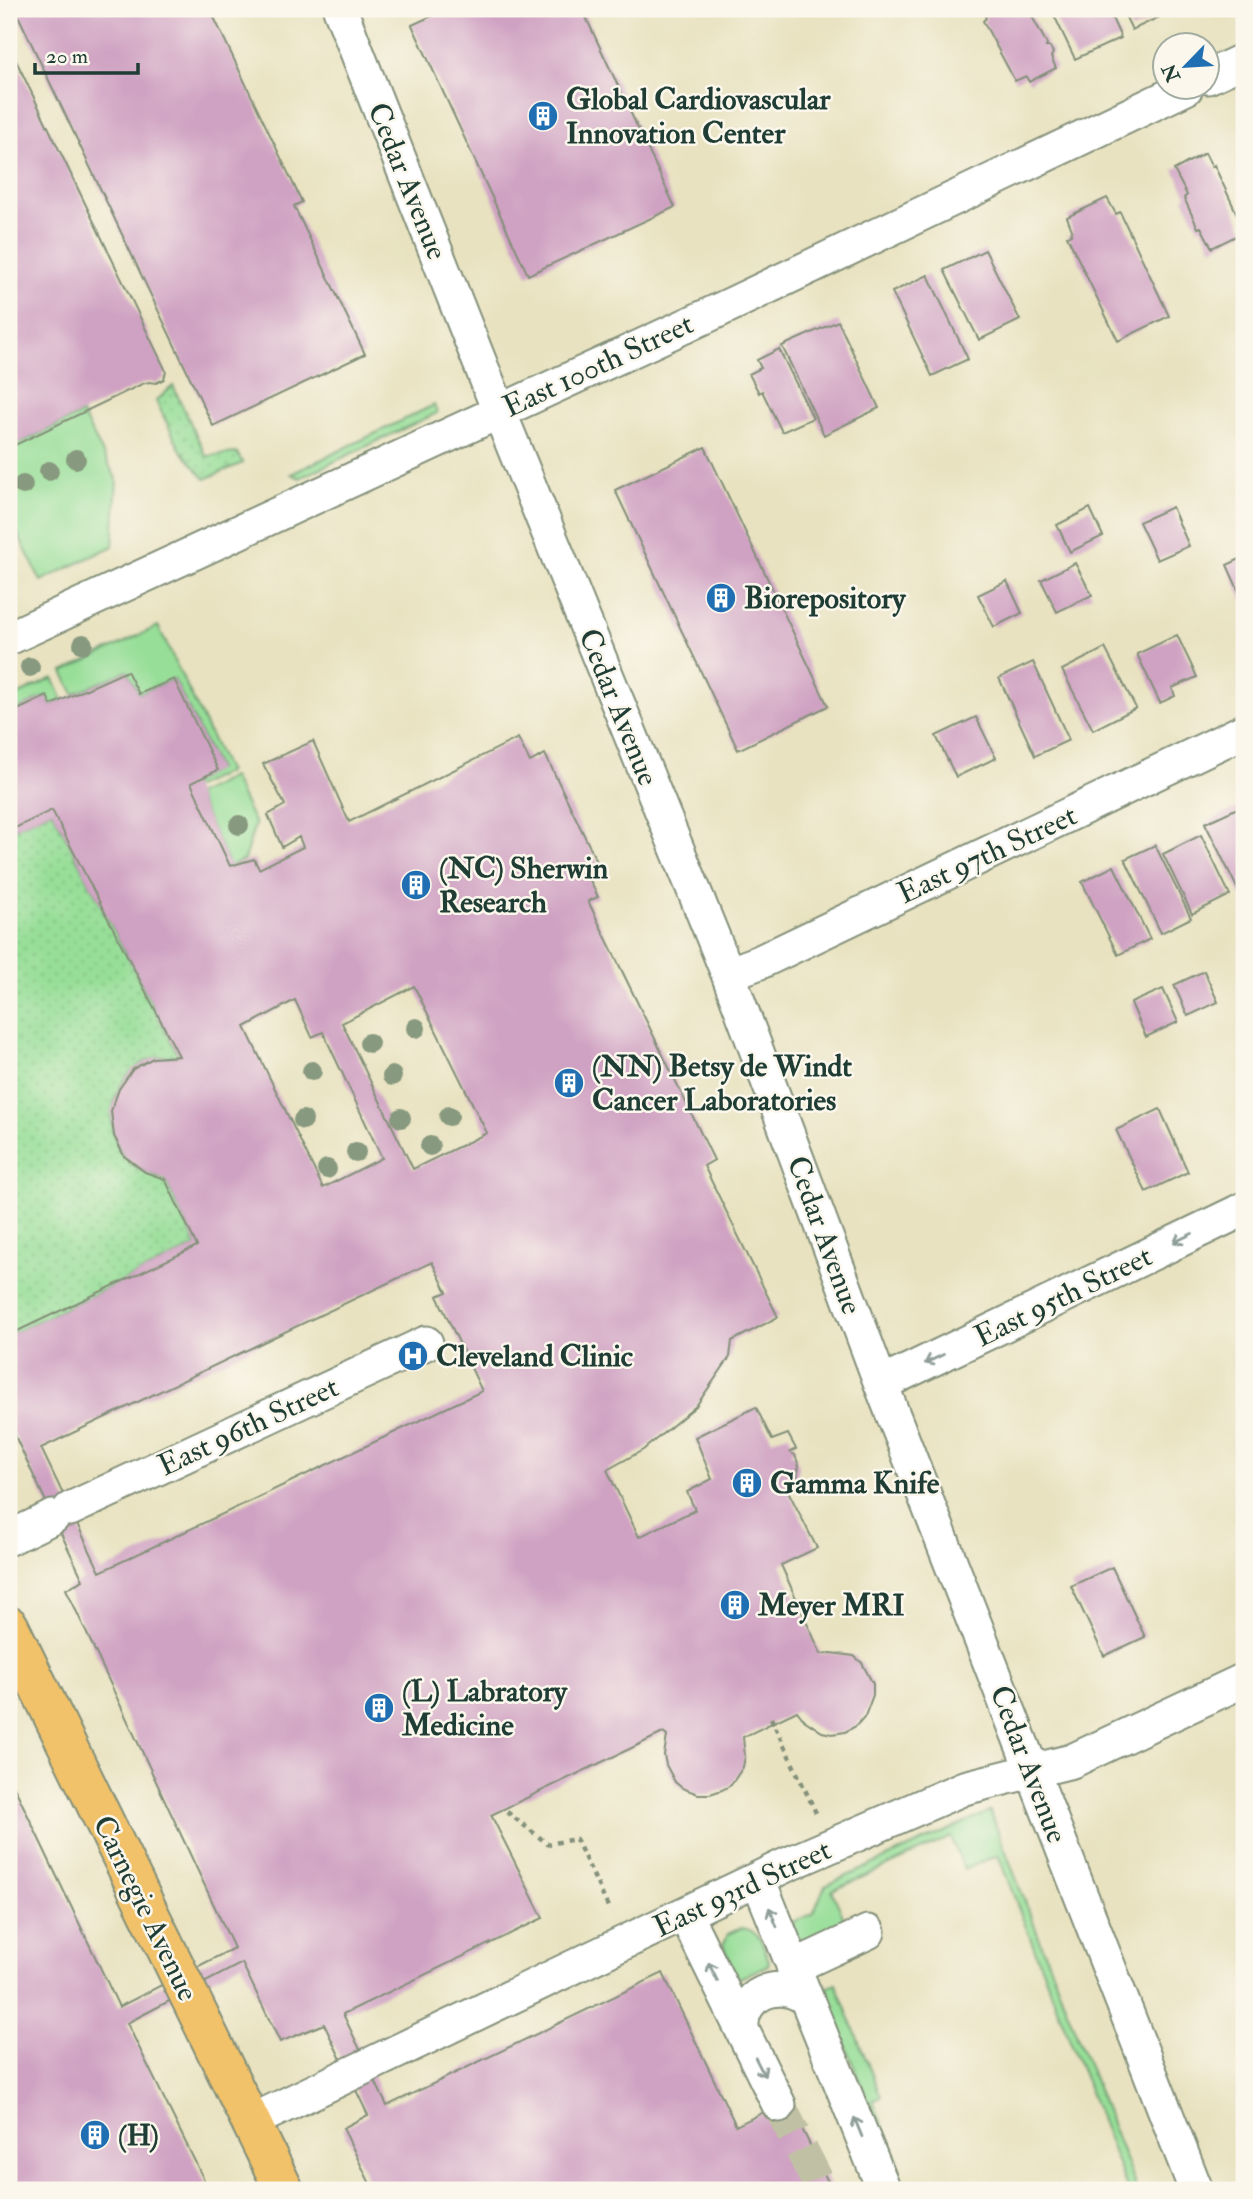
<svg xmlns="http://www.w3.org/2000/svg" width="1253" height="2199" font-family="'IM FELL Double Pica',serif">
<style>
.grass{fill:#97de98;stroke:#5b8e66;stroke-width:2}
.garden{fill:url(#garden-dots);stroke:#5b8e66;stroke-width:2}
.building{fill:#cfa1c2;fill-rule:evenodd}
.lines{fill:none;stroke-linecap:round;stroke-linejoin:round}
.minor-tunnel{stroke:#c0c1a4;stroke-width:33;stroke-dasharray:33 17;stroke-linecap:butt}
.minor-casing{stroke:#84907a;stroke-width:37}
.major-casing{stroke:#84907a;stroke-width:42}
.path{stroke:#84907a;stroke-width:4.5;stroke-dasharray:5 5;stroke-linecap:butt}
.minor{stroke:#fff;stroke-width:33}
.major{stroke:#f2c26a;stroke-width:38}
.tree{fill:#87997e}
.oneway{stroke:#8f9e9a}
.labels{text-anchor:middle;stroke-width:5;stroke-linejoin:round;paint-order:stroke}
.poi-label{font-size:30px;font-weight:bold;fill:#1f3d34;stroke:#fbf7ec;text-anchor:start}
.street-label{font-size:30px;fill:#1f3d34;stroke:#fbf7ec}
</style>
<defs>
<pattern id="garden-dots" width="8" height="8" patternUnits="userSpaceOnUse" patternTransform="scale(1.75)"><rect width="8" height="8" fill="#97de98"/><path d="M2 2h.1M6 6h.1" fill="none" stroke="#82bf84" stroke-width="1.8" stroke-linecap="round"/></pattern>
</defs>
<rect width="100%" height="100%" fill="#fbf7ec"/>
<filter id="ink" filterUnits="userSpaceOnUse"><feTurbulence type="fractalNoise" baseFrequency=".0143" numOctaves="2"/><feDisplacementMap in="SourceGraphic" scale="14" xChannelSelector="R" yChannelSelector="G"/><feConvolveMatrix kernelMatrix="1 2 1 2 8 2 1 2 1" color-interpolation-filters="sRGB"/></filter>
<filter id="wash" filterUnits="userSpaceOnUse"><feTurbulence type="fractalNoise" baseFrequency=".00686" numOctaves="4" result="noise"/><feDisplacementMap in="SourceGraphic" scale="28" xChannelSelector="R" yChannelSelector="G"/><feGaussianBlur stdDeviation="1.57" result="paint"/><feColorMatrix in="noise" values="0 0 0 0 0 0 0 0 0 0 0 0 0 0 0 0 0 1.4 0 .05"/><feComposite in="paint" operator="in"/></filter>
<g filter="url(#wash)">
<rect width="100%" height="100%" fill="#e8e2c0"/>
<path class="grass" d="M434 405 437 413 300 478 291 474Z
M82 414 117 480 113 546 41 581 9 517V448Z
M158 626 228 772 193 788 191 783 218 769 174 679 139 694 127 671 74 694 63 672Z
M53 678 63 700 51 705 46 696 9 714V699Z
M232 777 255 824 244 860 230 866 196 795Z
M990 1811 1137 2190H1128L998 1855 964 1869 951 1837 832 1891 845 1921 846 1929 814 1946C800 1942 795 1937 792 1922L813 1914 825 1886Z
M741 1928C759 1929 764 1946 769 1961L768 1965 740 1978 735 1975 723 1945 728 1934Z
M836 1984 881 2097 873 2101 898 2163 893 2165 823 1989Z"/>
<path class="garden" d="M173 386 206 456 237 453 243 463 205 479 180 449 156 401Z
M52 810 179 1056C170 1056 159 1056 151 1059 114 1074 100 1122 123 1155 132 1168 150 1174 165 1179L197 1246 9 1335V831Z"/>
<g id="blocks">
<path class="building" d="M15 9H210L302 202 294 206 365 354 213 426Z
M447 9H582L675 207 528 275 412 25Z
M988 9H1028L1047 44 1046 47H1050L1053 53 1051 57 1056 68 1029 82 1026 76 1015 81 983 21 986 18 983 11Z
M1051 9H1108L1121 38 1075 59Z
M1122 9H1176L1132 30Z
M9 46 166 371 164 379 156 383 149 382 142 384 9 448Z
M1205 153 1212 167 1214 165 1244 229V232L1212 248 1201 227 1198 228 1184 198 1187 195 1174 170Z
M1107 198 1116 214 1120 212 1169 316 1118 341 1067 236 1071 235 1072 230 1067 217Z
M985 250 1020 320 979 340 944 270Z
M928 275 968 359 932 376 892 292Z
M838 321 879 408 824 435 782 346Z
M779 349 813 418 782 432 762 391 759 393 749 374 761 368 757 360Z
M705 447 828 706 738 750 615 490Z
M1172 507 1189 546 1157 560 1139 522Z
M1090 508 1103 536 1070 552 1057 525Z
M1244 557V603L1227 565Z
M1075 563 1092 595 1057 612 1041 580Z
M1007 581 1022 613 994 627 978 595Z
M1177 635 1197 677 1172 688 1175 696 1160 703 1137 654Z
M1105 648 1136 708 1093 730 1062 670Z
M1033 662 1069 740 1035 756 999 678Z
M127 671 139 694 174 679 218 770 191 783 230 866 254 859 259 869 303 847 299 837 282 847 268 815 285 805 263 764 313 741 349 822 518 738 530 762 545 754 599 866 586 872 598 897 588 901 714 1160 704 1166 778 1317 732 1341 730 1357 696 1406 643 1450 607 1470 639 1537 695 1510 687 1492 712 1479 695 1437 756 1407 772 1440 788 1434 796 1449 790 1452 795 1455 799 1466 797 1477 786 1487 817 1548 781 1565 821 1654 831 1653 854 1656 862 1663 873 1684V1695L865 1716 856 1726 845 1732 832 1734 822 1732 804 1720 797 1711 743 1737 745 1757 743 1767 731 1785 722 1790 710 1794H698L682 1788 675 1782 666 1765 664 1755 667 1736 663 1733 491 1815 543 1918 343 2014 387 2106 663 1973 736 2126 788 2100 832 2190H373L343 2128 368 2115 324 2024 280 2042 242 1963 127 2023 209 2190H9V1776L119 2007 234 1948 66 1589 83 1580 14 1434 9 1435V1335L197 1246 165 1179 145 1172 124 1156 114 1136 111 1111 119 1089 133 1069 153 1058 179 1056 52 810 9 831V714L47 696 51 705ZM414 986 487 1133 413 1169 342 1023ZM295 1000 312 1037 323 1032 382 1158 323 1188 245 1027ZM432 1262 447 1292 437 1296 482 1391 100 1572 41 1448Z
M976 717 996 758 956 777 936 736Z
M1244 805V897L1242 898 1205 823Z
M1201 835 1230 895 1192 914 1163 854Z
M1155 845 1191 918 1161 933 1125 859Z
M1114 866 1150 939 1118 955 1082 882Z
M1204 971 1218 1002 1188 1016 1174 985Z
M1163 989 1178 1022 1146 1037 1131 1003Z
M1160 1109 1188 1172 1146 1192 1116 1130Z
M1112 1567 1145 1637 1104 1656 1071 1586Z"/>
</g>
</g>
<g filter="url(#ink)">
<use href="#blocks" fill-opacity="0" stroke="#84907a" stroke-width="2"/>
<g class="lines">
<path class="minor-tunnel" d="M779 2105 822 2190"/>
<g class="minor-casing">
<path id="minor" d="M340 9 499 411 728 974 881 1384 1196 2190
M1208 77 1244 60
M9 638 711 314 1186 88
M728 974 760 962 1244 731
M881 1384 1244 1209
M70 1509 426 1343
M9 1538 53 1517
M758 1879 884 2190
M685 1914 779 2105
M793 1967 868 1932
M742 2030C739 1994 780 1977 806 1999
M250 2122 784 1866 964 1788 1072 1761 1244 1680"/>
</g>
<g class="major-casing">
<path id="major" d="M9 1626 284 2190"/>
</g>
<path class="path" d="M771 1718 817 1815
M507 1812 548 1844 576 1839 610 1911"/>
<use href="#minor" class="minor"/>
<use href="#major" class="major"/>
</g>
<g class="tree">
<circle cx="76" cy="459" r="10"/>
<circle cx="49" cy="471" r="10"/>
<circle cx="23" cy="485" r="10"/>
<circle cx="83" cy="644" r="10"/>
<circle cx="30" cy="667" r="10"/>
<circle cx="239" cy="825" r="10"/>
<circle cx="416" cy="1028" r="10"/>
<circle cx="369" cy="1043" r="10"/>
<circle cx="312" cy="1071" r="10"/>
<circle cx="392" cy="1076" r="10"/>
<circle cx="449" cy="1116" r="10"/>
<circle cx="401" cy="1118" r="10"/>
<circle cx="303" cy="1120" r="10"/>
<circle cx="430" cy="1146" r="10"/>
<circle cx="356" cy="1152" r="10"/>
<circle cx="327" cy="1169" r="10"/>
</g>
<defs><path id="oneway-shaft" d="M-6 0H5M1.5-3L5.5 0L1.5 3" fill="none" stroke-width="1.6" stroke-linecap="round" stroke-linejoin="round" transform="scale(1.75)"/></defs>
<g class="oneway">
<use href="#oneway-shaft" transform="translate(1183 1238) rotate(154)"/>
<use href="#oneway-shaft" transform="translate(934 1359) rotate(154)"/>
<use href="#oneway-shaft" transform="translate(773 1917) rotate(-112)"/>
<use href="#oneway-shaft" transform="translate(713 1972) rotate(-116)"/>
<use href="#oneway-shaft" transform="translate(760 2067) rotate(63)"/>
<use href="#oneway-shaft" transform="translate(858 2127) rotate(-112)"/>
</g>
</g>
<defs>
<g id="building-disc" transform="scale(1.575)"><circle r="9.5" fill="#1f6fb2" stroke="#fbf7ec"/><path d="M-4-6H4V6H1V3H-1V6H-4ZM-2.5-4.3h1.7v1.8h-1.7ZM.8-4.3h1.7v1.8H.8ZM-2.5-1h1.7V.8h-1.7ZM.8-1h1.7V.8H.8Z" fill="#fff"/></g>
<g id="hospital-disc" transform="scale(1.575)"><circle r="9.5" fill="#1f6fb2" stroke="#fbf7ec"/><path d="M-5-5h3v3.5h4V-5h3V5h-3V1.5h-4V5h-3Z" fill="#fff"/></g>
</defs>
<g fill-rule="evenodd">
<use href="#building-disc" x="543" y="116"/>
<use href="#building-disc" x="721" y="598"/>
<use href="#building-disc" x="416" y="885"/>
<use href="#building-disc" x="569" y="1083"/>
<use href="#hospital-disc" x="413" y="1356"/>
<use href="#building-disc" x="747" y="1483"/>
<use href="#building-disc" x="735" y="1605"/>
<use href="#building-disc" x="379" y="1708"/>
<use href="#building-disc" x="95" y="2135"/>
</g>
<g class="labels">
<g class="poi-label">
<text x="566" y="109">Global Cardiovascular<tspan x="566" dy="34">Innovation Center</tspan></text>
<text x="744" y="608">Biorepository</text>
<text x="439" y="878">(NC) Sherwin<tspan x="439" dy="34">Research</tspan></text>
<text x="592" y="1076">(NN) Betsy de Windt<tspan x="592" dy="34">Cancer Laboratories</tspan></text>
<text x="436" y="1366">Cleveland Clinic</text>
<text x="770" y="1493">Gamma Knife</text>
<text x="758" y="1615">Meyer MRI</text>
<text x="402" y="1701">(L) Labratory<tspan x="402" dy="34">Medicine</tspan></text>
<text x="118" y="2145">(H)</text>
</g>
<g class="street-label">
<text transform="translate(408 181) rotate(68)" y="10">Cedar Avenue</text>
<text transform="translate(598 365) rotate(-25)" y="10">East 100th Street</text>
<text transform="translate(619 707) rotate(68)" y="10">Cedar Avenue</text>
<text transform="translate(987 854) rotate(-25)" y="10">East 97th Street</text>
<text transform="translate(825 1235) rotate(70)" y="10">Cedar Avenue</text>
<text transform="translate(1063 1296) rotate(-26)" y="10">East 95th Street</text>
<text transform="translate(248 1426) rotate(-25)" y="10">East 96th Street</text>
<text transform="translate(1029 1764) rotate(69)" y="10">Cedar Avenue</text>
<text transform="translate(742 1888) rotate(-25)" y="10">East 93rd Street</text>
<text transform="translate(146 1908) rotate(64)" y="10">Carnegie Avenue</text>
</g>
</g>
<rect width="1253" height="2199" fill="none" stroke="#fbf7ec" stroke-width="35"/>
<g transform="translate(1186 66) rotate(245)"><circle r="33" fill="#fbf7ec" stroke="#a3ada2" stroke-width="2"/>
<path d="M0-5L12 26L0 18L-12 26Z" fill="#1f6fb2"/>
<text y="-10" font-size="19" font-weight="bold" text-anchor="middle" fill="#1f3d34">N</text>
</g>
<path d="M35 63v10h103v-10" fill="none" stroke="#1f3d34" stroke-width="3.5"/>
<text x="46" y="63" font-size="21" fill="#1f3d34" stroke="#fbf7ec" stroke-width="5" paint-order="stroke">20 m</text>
</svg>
